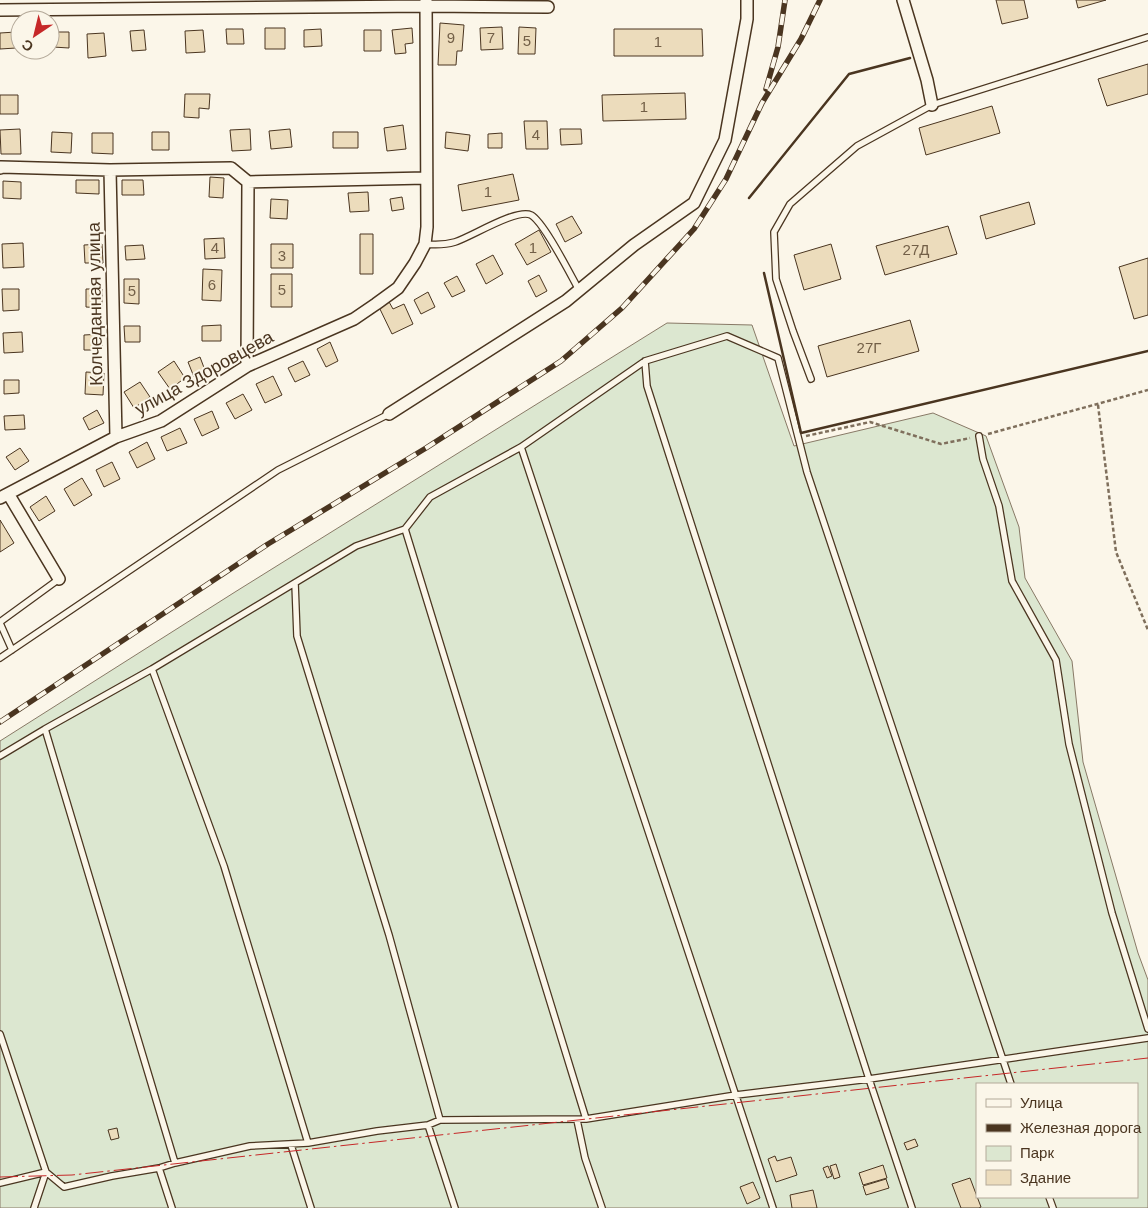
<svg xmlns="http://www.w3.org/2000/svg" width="1148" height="1208" font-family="Helvetica,sans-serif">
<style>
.green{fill:#dce7d0;stroke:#887966;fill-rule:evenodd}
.building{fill:#ecdcbc;stroke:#4a3520}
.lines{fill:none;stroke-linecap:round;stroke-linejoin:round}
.lane-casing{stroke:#4a3520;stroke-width:8}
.street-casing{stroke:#4a3520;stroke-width:14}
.path{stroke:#7f6f5c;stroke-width:2.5;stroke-dasharray:4 2.5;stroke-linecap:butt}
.lane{stroke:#fbf6e9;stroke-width:5.5}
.street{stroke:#fbf6e9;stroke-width:11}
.rail-casing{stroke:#4a3520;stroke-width:5.5}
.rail{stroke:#fbf6e9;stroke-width:4;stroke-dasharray:11;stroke-linecap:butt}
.wall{stroke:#4a3520;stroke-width:2.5}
.power{stroke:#c62828;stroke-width:1;stroke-dasharray:18 4 2.5 4;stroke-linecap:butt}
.labels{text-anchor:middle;stroke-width:4;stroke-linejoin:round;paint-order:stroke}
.number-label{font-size:15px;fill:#725f47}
.street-label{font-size:18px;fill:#4a3520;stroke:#fbf6e9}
</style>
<rect width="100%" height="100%" fill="#fbf6e9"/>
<path class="green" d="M667 323 752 325 794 446 933 413 986 436 1019 527 1025 578 1072 661 1083 762 1138 953 1148 980V1208H0V741L235 592ZM977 1084H1137V1197H977Z"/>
<path class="building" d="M996 0H1024L1028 18 1002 24Z
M1076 0H1106L1078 8Z
M440 23 464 25 462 51H457L456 65H438Z
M502 27 503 49 481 50 480 28Z
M519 27 536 28 535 54H518Z
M265 28H285V49H265Z
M412 28 413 43 405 44 406 53 395 54 392 30Z
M226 29H243L244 44H227Z
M321 29 322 46 304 47V30Z
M614 29H702L703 56H614Z
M144 30 146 50 132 51 130 31Z
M203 30 205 52 186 53 185 31Z
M364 30H381V51H364Z
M16 32V48L0 49V33Z
M53 32H69V48L53 47Z
M104 33 106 56 88 58 87 34Z
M1148 64V94L1107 106 1098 79Z
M685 93 686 119 603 121 602 95Z
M185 94H210L209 109 199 108V118L184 117Z
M0 95H18V114H0Z
M992 106 1000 133 926 155 919 128Z
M524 121H547L548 149H526Z
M403 125 406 149 387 151 384 128Z
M20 129 21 154H1L0 130Z
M250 129 251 150 232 151 230 130Z
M290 129 292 147 271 149 269 131Z
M560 129H581L582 144 561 145Z
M52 132 72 133 71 153 51 152Z
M152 132H169V150H152Z
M333 132H358V148H333Z
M446 132 470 135 468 151 445 148Z
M92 133H113V154L92 153Z
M502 133V148H488V134Z
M513 174 519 200 462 211 458 185Z
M210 177 224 178 223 198 209 197Z
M76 180H99V194L76 193Z
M122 180H143L144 195H122Z
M3 181 21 182V199L3 198Z
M368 192 369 211 350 212 348 193Z
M402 197 404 209 392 211 390 199Z
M271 199 288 200 287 219 270 218Z
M1029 202 1035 224 986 239 980 216Z
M572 216 582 233 565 242 556 224Z
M948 226 957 254 885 275 876 246Z
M539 230 551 252 527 265 515 244Z
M360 234H373V274H360Z
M224 238 225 258 205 259 204 239Z
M23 243 24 267 3 268 2 244Z
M102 244 103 263H85L84 245Z
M271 244H293V268H271Z
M831 244 841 279 804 290 794 255Z
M143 245 145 259 126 260 125 246Z
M493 255 503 274 486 284 476 264Z
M1148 258V315L1134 319 1119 267Z
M203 269 222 270 221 301 202 300Z
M271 274H292V307H271Z
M539 275 547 291 536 297 528 281Z
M457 276 465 291 452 297 444 283Z
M124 279H139V304L124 303Z
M2 289H19V310L3 311Z
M86 289H102V308L86 307Z
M428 292 435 307 421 314 414 300Z
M388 300 393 309 404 304 413 324 392 334 378 305Z
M910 320 919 351 827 377 818 346Z
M221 325V341H202V326Z
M124 326H140V342H125Z
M22 332 23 352 4 353 3 333Z
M102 334V350H84V335Z
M330 342 338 361 326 367 317 349Z
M200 357 206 373 194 377 188 362Z
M174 361 185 378 170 389 158 372Z
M303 361 310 375 295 382 288 368Z
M86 372 104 373 103 395 85 394Z
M273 376 282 395 265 403 256 384Z
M4 380H19V393L4 394Z
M140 382 150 397 134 408 124 392Z
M243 394 252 410 235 419 226 403Z
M97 410 104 423 89 430 83 418Z
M212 411 219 428 202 436 194 419Z
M24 415 25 429 5 430 4 416Z
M180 428 187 443 167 451 161 437Z
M147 442 155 459 137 468 129 452Z
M20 448 29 461 15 470 6 457Z
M112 462 120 479 104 487 96 470Z
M82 478 92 495 74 506 64 489Z
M46 496 55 511 39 521 30 507Z
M0 520 14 543 0 552Z
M117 1128 119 1138 111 1140 108 1130Z
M915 1139 918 1146 907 1150 904 1143Z
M775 1156 777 1161 791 1157 797 1175 776 1182 768 1159Z
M836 1164 840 1177 834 1179 830 1166Z
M883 1165 887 1178 863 1185 859 1173Z
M828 1166 832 1176 827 1178 823 1168Z
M970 1178 981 1207 979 1208H961L952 1184Z
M886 1179 889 1188 866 1195 863 1186Z
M753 1182 760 1198 747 1204 740 1187Z
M813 1190 817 1208H792L790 1195Z"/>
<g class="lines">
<g class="lane-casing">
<path id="lane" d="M425 244C435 245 445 245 455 242 471 237 517 208 531 215 544 222 570 274 579 290
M645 361 647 386 869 1079 912 1208
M811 379 793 331 776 279 774 232 790 204 857 146 932 105 1148 37
M979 436 983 459 999 506 1012 581 1056 660 1069 744 1112 913 1148 1029
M521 447 773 1208
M405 529 586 1119
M295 583 297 636 389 935 440 1120
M0 622 59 579
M0 623 12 650
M0 658 278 470 389 414
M152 669 224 866 308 1143
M45 729 175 1163
M0 756 45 729 152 669 356 546 405 529 430 497 521 447 645 361 727 336 778 358 807 472 1011 1084
M0 1034 46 1172 34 1208
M577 1120 585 1158 602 1208
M428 1125 455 1208
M291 1145 311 1208
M159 1168 172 1208
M0 1183 46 1172 64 1187 112 1176 159 1168 175 1163 250 1146 308 1143 377 1131 428 1125 440 1120 586 1119 736 1095 869 1079 1148 1038
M1049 1197 1053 1208"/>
</g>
<g class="street-casing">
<path id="street" d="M903 0 927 80 932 105
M0 10 426 6 548 7
M0 168 1 167 110 170 231 168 248 182 426 178
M110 170 116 437
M247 366 248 182
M389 414 566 301 634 245 694 203 725 140 747 19V0
M9 495 59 579
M0 498 116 437 161 421 247 366 354 319 376 304 398 288 415 263 425 244 427 227 426 0"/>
</g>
<path class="path" d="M1098 405 1116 552 1148 630
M988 434 1148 390
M806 436 870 422 941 444 970 438"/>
<use href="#lane" class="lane"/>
<use href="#street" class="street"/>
<g class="rail-casing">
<path id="rail" d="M766 89 778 47 785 0
M0 722 268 544 426 448 561 361 622 308 694 229 726 179 762 103 801 39 820 0"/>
</g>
<use href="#rail" class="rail"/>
<path class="wall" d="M749 198 849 74 910 58
M764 273 801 433 1148 351"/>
<path class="power" d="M0 1177 72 1175 1148 1058"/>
</g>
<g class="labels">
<g class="number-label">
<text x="451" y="43">9</text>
<text x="491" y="43">7</text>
<text x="527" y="46">5</text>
<text x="658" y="47">1</text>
<text x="644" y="112">1</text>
<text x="536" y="140">4</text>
<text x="488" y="197">1</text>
<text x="215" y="253">4</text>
<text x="533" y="253">1</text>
<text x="916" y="255">27Д</text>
<text x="282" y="261">3</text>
<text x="212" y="290">6</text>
<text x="282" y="295">5</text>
<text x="132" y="296">5</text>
<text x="869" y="353">27Г</text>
</g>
<g class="street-label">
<text transform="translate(95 304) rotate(-91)" y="6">Колчеданная улица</text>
<text transform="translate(204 373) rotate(-29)" y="6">улица Здоровцева</text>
</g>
</g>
<rect x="976" y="1083" width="162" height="115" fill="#fbf6e9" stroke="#b4a999"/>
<rect x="986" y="1099" width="25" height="8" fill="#fbf6e9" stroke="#b4a999"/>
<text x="1020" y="1108" font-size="15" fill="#4a3520">Улица</text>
<rect x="986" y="1124" width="25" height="8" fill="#4a3520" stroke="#b4a999"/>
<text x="1020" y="1133" font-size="15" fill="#4a3520">Железная дорога</text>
<rect x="986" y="1146" width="25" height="15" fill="#dce7d0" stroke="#b4a999"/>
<text x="1020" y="1158" font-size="15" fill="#4a3520">Парк</text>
<rect x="986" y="1170" width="25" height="15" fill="#ecdcbc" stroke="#b4a999"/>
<text x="1020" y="1183" font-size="15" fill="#4a3520">Здание</text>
<g transform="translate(35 35) rotate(215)"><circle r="24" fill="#fbf6e9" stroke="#b4a999"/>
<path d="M0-4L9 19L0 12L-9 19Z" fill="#c62828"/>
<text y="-8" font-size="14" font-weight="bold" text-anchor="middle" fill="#4a3520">С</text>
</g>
</svg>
